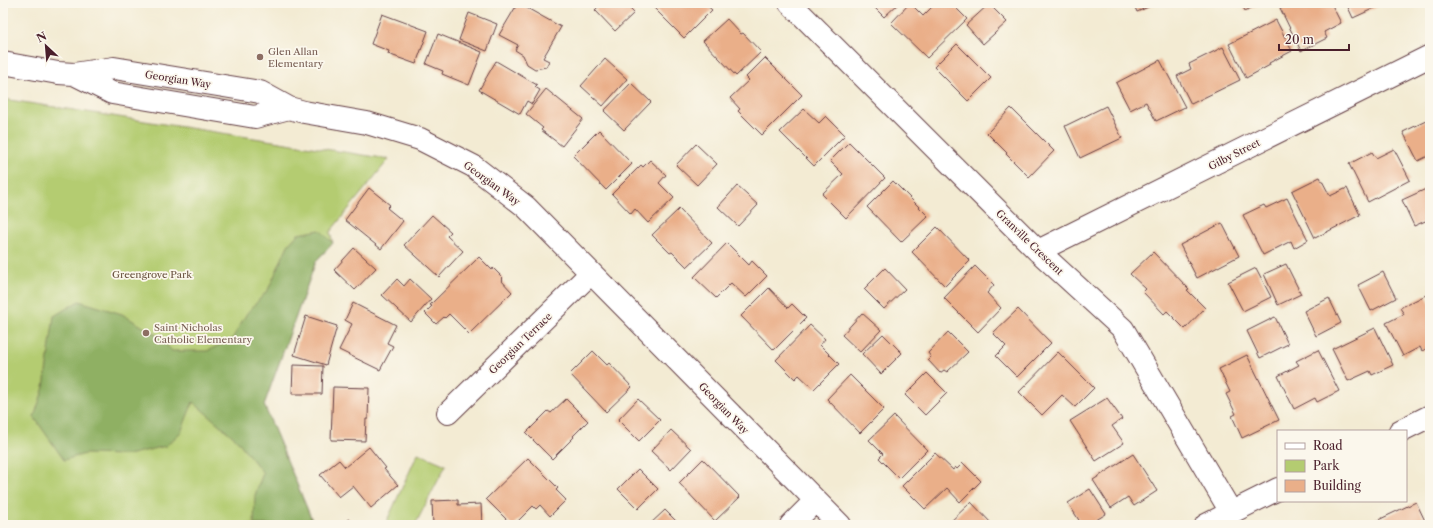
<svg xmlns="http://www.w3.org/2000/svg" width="1433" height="528" font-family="'Libre Caslon Text',serif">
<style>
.green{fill:#b4cc71;stroke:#7f764e}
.forest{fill:#8fb063;stroke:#6c6847}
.building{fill:#eaaf89}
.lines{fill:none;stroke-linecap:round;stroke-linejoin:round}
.minor-casing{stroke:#633e44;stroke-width:24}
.minor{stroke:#fff;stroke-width:22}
.education-dot{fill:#8d6e63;stroke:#fbf7ec;stroke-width:1.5}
.labels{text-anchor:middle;stroke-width:3.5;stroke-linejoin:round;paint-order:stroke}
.education-label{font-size:10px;fill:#785e54;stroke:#fbf7ec;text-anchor:start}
.street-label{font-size:10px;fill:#4a1f2b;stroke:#fbf7ec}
.park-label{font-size:10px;fill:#6a5340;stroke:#fbf7ec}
</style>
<rect width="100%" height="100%" fill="#fbf7ec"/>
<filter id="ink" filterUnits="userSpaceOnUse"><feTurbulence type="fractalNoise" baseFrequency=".025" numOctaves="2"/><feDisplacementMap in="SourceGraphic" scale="8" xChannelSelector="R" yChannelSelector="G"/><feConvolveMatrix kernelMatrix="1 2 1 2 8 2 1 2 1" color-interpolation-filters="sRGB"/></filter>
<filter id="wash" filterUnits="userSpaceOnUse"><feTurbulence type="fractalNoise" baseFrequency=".012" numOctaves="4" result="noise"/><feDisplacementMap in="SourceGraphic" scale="16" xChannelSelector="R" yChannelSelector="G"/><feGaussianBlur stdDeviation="0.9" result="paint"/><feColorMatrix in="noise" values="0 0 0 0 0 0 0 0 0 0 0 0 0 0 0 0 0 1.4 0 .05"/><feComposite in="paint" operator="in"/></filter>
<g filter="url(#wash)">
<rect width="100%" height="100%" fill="#f3ebd3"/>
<path class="green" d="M3 99 389 159 330 232 333 243 316 261 264 405 314 525H3Z
M418 453 446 465 415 525H385Z"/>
<path class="forest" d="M320 230 333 243 316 261 264 405 314 525H254L255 495 263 473 237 440 193 402 181 432 166 446 128 455 85 454 64 460 34 417 44 387 54 316 79 301 122 314 158 336 172 351H207L232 339 247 313 268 290 288 245 298 234Z"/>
<g id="blocks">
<path class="building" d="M518 3 561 27 543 58 549 61 546 67 535 69 527 64 523 55 515 50 518 45 499 35Z
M602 3H624L634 13 615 31 595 10Z
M649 3H704L712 10 684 38Z
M870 3H899L884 17Z
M910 3 923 16 936 3H951L967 19 927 58 891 23Z
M1133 3H1157L1137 12Z
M1241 3H1261L1245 11Z
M1289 3H1300L1301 4 1303 3H1331L1341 23 1324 32 1327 38 1301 51 1280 8Z
M1346 3H1377L1379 6 1353 18Z
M989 4 1007 22 983 44 966 25Z
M469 13 497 24 487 51 459 40Z
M382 14 428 31 416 64 388 54 389 51 371 44Z
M727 19 741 34 743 33 761 52 736 76 703 41Z
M1276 20 1292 51 1269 63 1270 65 1246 78 1229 44Z
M438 34 482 52 469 85 442 74 443 71 426 64Z
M957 44 991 78 968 101 934 67Z
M1223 47 1240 80 1191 104 1177 76 1191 69 1189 64Z
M765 58 802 95 762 135 738 111 740 109 730 98 749 80 746 77Z
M605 59 627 79 603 106 581 86Z
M1160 60 1185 107 1156 121 1146 102 1130 110 1116 83Z
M496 61 537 85 535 87 540 90 532 104 527 101 520 114 479 90Z
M631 83 651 102 624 130 604 111Z
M546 89 583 119 562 146 541 130 543 128 526 114Z
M1106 106 1122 138 1080 158 1065 126Z
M1011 108 1054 151 1029 177 1006 154 1007 153 987 133Z
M804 109 819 123 826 116 845 135 814 166 780 132Z
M1430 119V155L1418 161 1403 132Z
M599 130 632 164 606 190 573 156Z
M849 142 885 178 846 218 822 194 843 174 830 161Z
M696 144 717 164 697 185 676 165Z
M1394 149 1410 180 1368 202 1349 164 1372 152 1376 158Z
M650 160 666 175 659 183 674 198 648 223 635 209 631 214 612 194 641 165 643 167Z
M1320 177 1330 196 1347 188 1360 215 1315 238 1292 191Z
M893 181 928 216 901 242 867 207Z
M737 186 758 205 738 226 718 207Z
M369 188 390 205 387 208 403 221 381 249 345 220Z
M1426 189 1430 198V219L1414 226 1402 200Z
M1287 198 1308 240 1294 248 1291 241 1263 255 1243 215 1264 205 1266 208Z
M679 209 712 243 687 267 672 252 670 253 652 235Z
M432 215 451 232 447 236 463 251 439 277 404 245Z
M1222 223 1239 256 1197 278 1180 245Z
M937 227 970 261 945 286 912 252Z
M727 243 749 265 752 261 767 276 746 297 731 283 716 298 694 277Z
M354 248 376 268 355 290 334 270Z
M1153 252 1189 289 1187 290 1205 308 1185 329 1167 311 1164 314 1143 292 1146 289 1130 274Z
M479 257 492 270 493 268 503 278 501 280 512 292 469 334 449 314 445 318 444 317 436 324 425 313 432 306 430 305Z
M1286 264 1301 294 1278 305 1264 274Z
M975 266 994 285 987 293 1001 308 978 332 944 298Z
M885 268 905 289 884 309 864 289Z
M1256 268 1271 297 1243 311 1228 282Z
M1383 272 1396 298 1371 311 1358 285Z
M397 279 404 286 410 279 431 299 411 322 382 295Z
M769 288 788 308 792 304 806 318 774 350 741 316Z
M1426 295 1430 303V347L1422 351 1420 347 1403 356 1386 323 1404 314 1400 308Z
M1329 298 1341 323 1316 336 1304 311Z
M353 303 396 325 387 343 393 346 380 370 339 350 352 324 345 320Z
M1018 309 1051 343 1017 377 996 356 1006 346 993 333Z
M862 313 881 330 860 352 842 335Z
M306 316 337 326 326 365 294 355Z
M1275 317 1288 344 1260 358 1247 331Z
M810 325 825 339 820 345 839 364 814 389 799 375 795 379 776 360Z
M1375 328 1393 365 1372 375 1370 371 1348 381 1332 349Z
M948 332 968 352 947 372 944 370 940 373 928 360 931 357 928 353Z
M883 334 902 353 881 374 862 354Z
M1318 350 1339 391 1317 402 1315 398 1294 409 1278 376 1299 365 1296 361Z
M593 351 607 365 609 363 632 387 606 412 570 374Z
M1058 352 1094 388 1075 407 1062 395 1042 415 1019 392Z
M1247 355 1279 420 1242 438 1232 416 1236 414 1226 394 1230 392 1219 369Z
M293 365 323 366 322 394H292Z
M927 373 947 393 925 415 905 395Z
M850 375 884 409 860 433 827 399Z
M333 387 369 388 368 419H366L365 441 331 440Z
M1107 398 1122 419 1112 426 1124 443 1096 461 1070 421Z
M566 399 588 421 573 436 574 437 552 459 526 433 548 411 551 413Z
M638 399 660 420 639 441 618 420Z
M894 416 927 450 899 478 879 458 883 454 869 440Z
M671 430 691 449 671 470 651 451Z
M369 447 386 468 384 469 398 485 371 508 353 486 339 497 320 475 339 460 345 467Z
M935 453 953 470 955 467 957 469 963 463 981 481 960 502 947 488 925 509 902 486Z
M1133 454 1157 491 1134 506 1128 497 1111 508 1093 480Z
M528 458 558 488 556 490 566 500 550 516 540 505 536 509 533 506 514 525H512L486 499Z
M703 459 740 497 715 521 679 483Z
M638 469 658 489 638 509 618 489Z
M1090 489 1106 514 1088 525H1082L1068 503Z
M458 500V505L481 504 482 525H433L432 501Z
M971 502 993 525H947Z
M1416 502 1427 525H1373L1372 523Z
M665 510 680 525H649Z
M348 519 359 525H344Z"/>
</g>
</g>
<g filter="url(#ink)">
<use href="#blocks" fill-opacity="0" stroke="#633e44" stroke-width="1"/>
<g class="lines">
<g class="minor-casing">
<path id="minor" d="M790 3 1038 251 1123 329 1231 512
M3 63 58 73 74 74 114 68 260 92 289 108 304 112 367 123 420 139 473 166 526 207 840 525
M74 74 112 93 255 117 289 108
M1038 251 1430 56
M448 413 591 273
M1400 431 1430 416
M791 525 815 501
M1206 525 1278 489"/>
</g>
<use href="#minor" class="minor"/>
</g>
</g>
<g class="education-dot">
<circle cx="260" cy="57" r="4"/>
<circle cx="146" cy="333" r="4"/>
</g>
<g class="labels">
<g class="education-label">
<text x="268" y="55">Glen Allan<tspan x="268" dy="12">Elementary</tspan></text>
<text x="154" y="331">Saint Nicholas<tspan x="154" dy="12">Catholic Elementary</tspan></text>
</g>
<g class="street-label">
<text transform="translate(178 79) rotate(9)" y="4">Georgian Way</text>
<text transform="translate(1234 154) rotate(-27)" y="4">Gilby Street</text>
<text transform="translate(492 183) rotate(36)" y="4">Georgian Way</text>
<text transform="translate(1030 242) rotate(44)" y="4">Granville Crescent</text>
<text transform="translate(520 343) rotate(-44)" y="4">Georgian Terrace</text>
<text transform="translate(724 408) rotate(46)" y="4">Georgian Way</text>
</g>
<g class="park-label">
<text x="152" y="278">Greengrove Park</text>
</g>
</g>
<rect width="1433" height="528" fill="none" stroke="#fbf7ec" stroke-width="16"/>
<rect x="1277" y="430" width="130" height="72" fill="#fbf7ec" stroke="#b4a19f"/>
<rect x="1285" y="443" width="20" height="6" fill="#ffffff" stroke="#b4a19f"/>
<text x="1313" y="450" font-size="12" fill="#4a1f2b">Road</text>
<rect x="1285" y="460" width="20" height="12" fill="#b4cc71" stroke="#b4a19f"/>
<text x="1313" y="470" font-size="12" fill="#4a1f2b">Park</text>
<rect x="1285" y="480" width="20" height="12" fill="#eaaf89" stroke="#b4a19f"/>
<text x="1313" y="490" font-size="12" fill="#4a1f2b">Building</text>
<g transform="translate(46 46) rotate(334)" stroke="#fbf7ec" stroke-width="3" paint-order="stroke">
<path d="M0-3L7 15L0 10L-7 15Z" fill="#4a1f2b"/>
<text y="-6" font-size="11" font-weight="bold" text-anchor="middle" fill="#4a1f2b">N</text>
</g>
<path d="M1279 44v6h70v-6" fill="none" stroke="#4a1f2b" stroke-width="2"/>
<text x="1285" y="44" font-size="12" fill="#4a1f2b" stroke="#fbf7ec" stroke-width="3" paint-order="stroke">20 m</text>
</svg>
